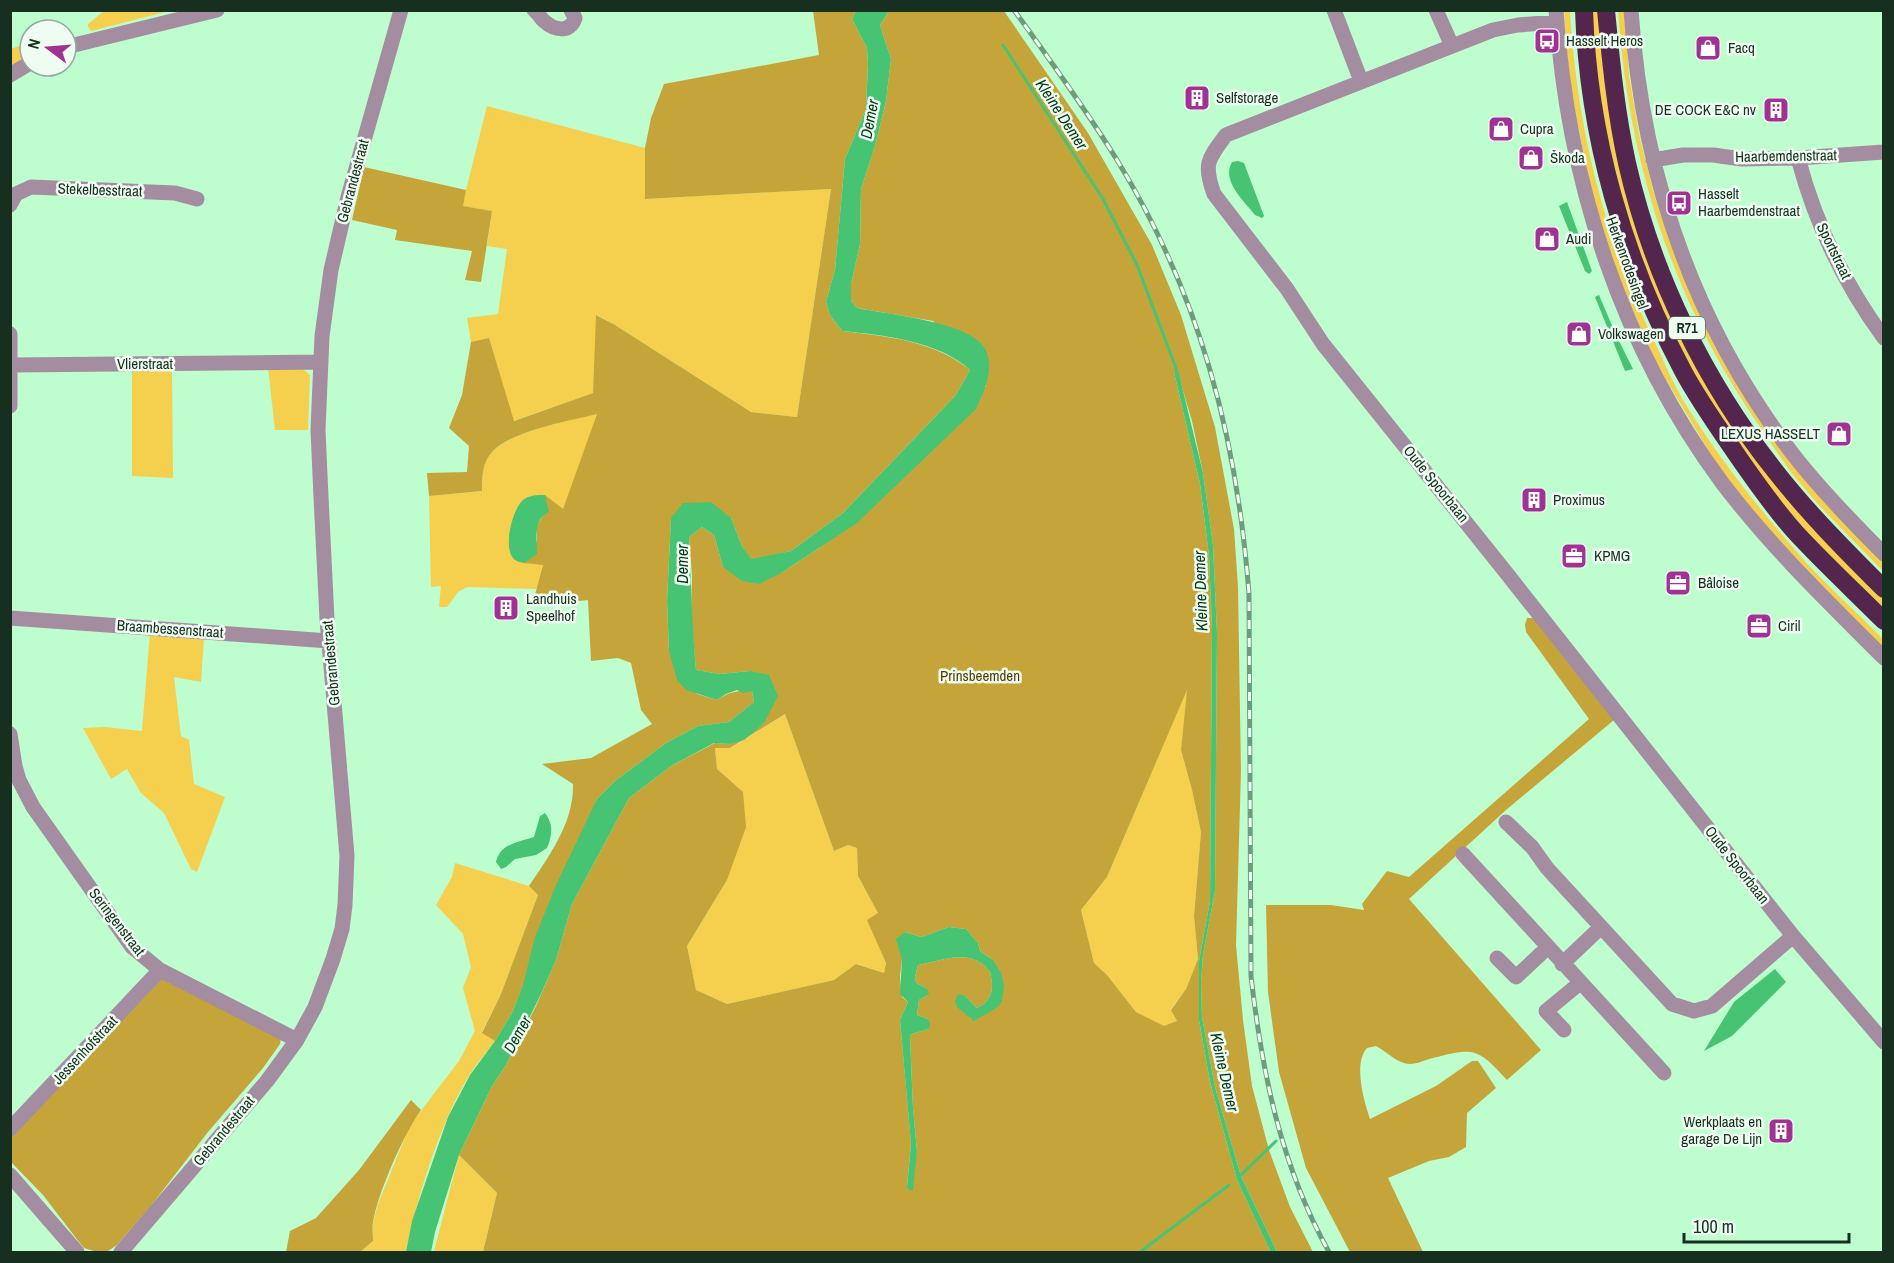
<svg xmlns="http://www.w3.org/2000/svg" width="1894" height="1263" font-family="'Archivo Narrow',sans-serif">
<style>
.green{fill:#f5cf4e}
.forest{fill:#c5a539;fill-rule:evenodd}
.water{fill:#46c474}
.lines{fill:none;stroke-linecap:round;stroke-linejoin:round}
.stream{stroke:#46c474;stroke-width:3}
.minor{stroke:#a58da1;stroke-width:15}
.highway{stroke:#54264e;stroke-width:18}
.rail-casing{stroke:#6f9d7c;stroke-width:5}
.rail{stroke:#effcf2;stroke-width:3;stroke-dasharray:9;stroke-linecap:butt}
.labels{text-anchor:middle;stroke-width:5;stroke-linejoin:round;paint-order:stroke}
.shield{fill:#effcf2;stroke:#576c5e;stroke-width:1.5}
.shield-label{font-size:14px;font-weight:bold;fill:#162f1e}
.poi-label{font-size:15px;fill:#162f1e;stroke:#effcf2;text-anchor:start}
.street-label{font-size:15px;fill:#162f1e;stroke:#effcf2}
.park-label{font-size:15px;fill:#4e3e00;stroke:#effcf2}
.water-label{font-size:16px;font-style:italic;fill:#033819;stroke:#effcf2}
</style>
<rect width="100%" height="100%" fill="#befdce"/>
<path class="green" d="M104 11V10L169 11 91 31 88 27V24Z
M1564 11H1570C1577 128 1605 241 1657 347 1665 364 1673 383 1683 400 1716 454 1755 504 1797 552 1823 583 1855 610 1883 639V648L1804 568 1744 501 1713 458 1653 358 1610 257 1592 193 1569 81Z
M1591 11H1599L1604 78 1695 362 1840 556 1883 599V611L1813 539 1761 478 1706 398 1665 321 1633 241 1598 100Z
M1618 11H1625L1629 76 1640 139 1655 197 1675 253 1721 357 1883 561V571C1855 542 1825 514 1799 482 1785 466 1774 447 1762 430 1673 302 1629 166 1618 11Z
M30 42V53L11 67V49Z
M487 106 645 148V199L831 189 797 417 751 412 615 325 597 315 593 393 513 421 489 338 471 342 467 318 498 314 507 249 487 246 492 211 462 206Z
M268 368H302L310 375 308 430H275Z
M132 369H172L173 478 132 476Z
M598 413 563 510 545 495 531 496 511 554C518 565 531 563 543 564L537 589 467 587 458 592 447 607H439L441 586 431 587 429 496 482 491C482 477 482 462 493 451 512 431 570 421 598 413Z
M150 633 204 637 201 682 174 677 181 736 189 740 194 784 225 797 197 872 191 869 164 813 141 793 127 769 111 779 83 728 104 727 142 731Z
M1188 687 1181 750 1192 790 1201 832 1194 916 1198 959 1186 989 1171 1009 1177 1021 1164 1027 1136 1012 1107 975 1094 963 1081 910 1107 877Z
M785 714 834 851 848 845 857 848 858 876 878 913 879 947 886 963 884 973 857 964 834 980 727 1004 696 990 687 946 727 880 715 748H731Z
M455 863 529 886 538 895 501 994 482 1032 495 1041C487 1052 477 1063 470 1074 440 1122 417 1198 406 1252H360L373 1241V1223L378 1204 410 1125 459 1061 475 1031 463 988 471 967 463 934 436 905 452 877Z
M459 1155 497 1193 483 1252 434 1251Z"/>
<path class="forest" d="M904 10 1004 11 1088 133 1152 245 1181 315 1215 427 1234 529 1238 587 1241 771 1236 945 1243 1020 1252 1086 1269 1150 1290 1207 1313 1252H1277L1241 1176 1215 1087 1202 1017 1201 982 1203 954 1215 891 1217 633 1213 545 1203 473 1192 421 1176 367 1174 372 1200 484 1209 556 1212 626 1210 901 1199 961V1020L1210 1082 1237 1180 1271 1252H483L497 1193 459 1155 491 1088 507 1063 536 1006 556 960 572 904 629 798 671 766 715 743 730 744 764 723 750 671 720 674 696 670 691 615 692 576 689 537 702 527 714 535 723 567 781 573 819 548 986 386 933 321 857 308 851 301V284L860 244 861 189 875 146 886 101 891 59 880 25 889 11 901 12ZM1187 690 1181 750 1192 790 1201 832 1194 916 1198 959 1186 989 1171 1010 1177 1021 1164 1026 1136 1012 1107 975 1094 963 1081 910 1107 877ZM785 714 834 851 848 845 857 848 858 876 878 913 867 920 886 963 884 973 856 964 834 980 727 1004 696 990 687 946 727 880 746 827 743 792 717 769 715 748H730ZM949 927 966 929 978 943 980 951 993 960 998 1007 971 1019 965 996 977 1008C993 1001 994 988 990 972 973 947 943 960 918 965L915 977 916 983 926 988 928 995 919 1000 917 1015 928 1019 929 1029 911 1034 910 1036 913 1108 917 1151 907 1187 911 1143 900 1020 908 1002 902 997 900 977 905 932 921 937Z
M813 11H856L852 19 867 48 868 64 866 109 845 159 835 270 826 302 830 315 842 331C886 336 935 341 970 370L956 395 843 513 791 551 751 560 742 546 731 518H671L667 601 669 651 697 694 717 700C729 692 738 690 752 691L754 702 729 722 698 726 666 743 615 781 597 799 513 1011 495 1041 482 1033 501 994 538 895 529 886C550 855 574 822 573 784L542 764 591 758 652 724 641 710 631 663 618 658 591 661 588 600 532 606 543 565 524 563 537 541V526L544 514 545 495 563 509 597 414C569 421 512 431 493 451 482 462 482 477 482 491L429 496 427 473 467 472 469 446 449 428 462 395 471 342 489 338 514 421 593 393 596 315 615 325 751 412 797 417 831 189 645 199V148L651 118 664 84 819 55Z
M364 167 466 190 463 206 492 211 481 282 465 280 472 251 395 240 397 230 352 220Z
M1527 618H1536L1614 720 1506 810 1409 899 1541 1050 1507 1080C1478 1048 1474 1047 1433 1058 1425 1060 1417 1064 1410 1064 1398 1064 1387 1052 1376 1046L1367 1048C1353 1064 1364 1101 1370 1119L1436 1086 1472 1061H1478L1496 1088 1467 1113 1466 1147 1449 1157 1429 1161 1388 1178 1423 1252H1350L1306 1168 1279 1072 1268 992 1266 905H1331L1364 910 1362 904 1387 871 1409 877 1589 719 1526 632 1525 625Z
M161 976 281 1038 280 1044 263 1068 208 1132 150 1207 117 1245 108 1251 97 1252 84 1248 79 1242 43 1195 11 1162 10 1138Z
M411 1100 421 1110C404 1133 378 1193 373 1222 372 1228 373 1235 373 1241L360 1252H286L290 1231 316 1218 359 1170Z"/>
<path class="water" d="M856 11H889L880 25 891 59 886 101 875 146 861 189 860 244 851 284V301L857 308C886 314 969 322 984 347 996 366 984 392 976 409L857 523 781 573 759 584 742 581 723 567 714 535 702 527 689 537C691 581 692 625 696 670L720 674 750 671 769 675 778 696 764 723 744 740 730 744 714 743 671 766 629 798 572 904 556 960 541 994 507 1063 491 1088 459 1155 435 1232 431 1252H406L412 1221 448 1117 470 1075 495 1041 513 1011 523 985 535 937 556 885 597 799 615 781 666 743 698 726 729 722 754 702 752 691 743 693 737 690 726 694 717 700 686 690 677 680 669 651 667 601 671 518 683 503 711 502 731 518 742 546 751 559 791 551 843 513 956 395 970 370C939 341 883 335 842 331L830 315 826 302 835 270 845 159 866 109 868 64 867 48 852 19Z
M1238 161 1244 163 1264 216 1262 218 1255 215C1244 201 1221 181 1232 162Z
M1567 202 1592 271 1589 274 1585 271 1559 206Z
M1599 295 1616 335 1633 369 1625 371 1595 297Z
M1175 366 1178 370 1203 473 1213 545 1217 633 1215 891 1203 954 1201 982 1202 1017 1215 1087 1241 1176 1277 1252H1271L1268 1246 1237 1180 1210 1082 1199 1020V961L1210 901 1212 626 1209 556 1200 484 1174 372Z
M545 495 549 512C533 519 537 539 537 554L524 563C521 562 518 562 515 560 502 550 512 511 522 501 528 495 537 495 545 495Z
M545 813C554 825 552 835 547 848L536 855 515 859 506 867 501 869 496 862C500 844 518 842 534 837L540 816Z
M949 927 966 929 978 943 980 951 993 960 1001 973 1004 986 1002 1001 998 1007 974 1021 957 1007 955 1001 958 994 965 996 977 1008C993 1001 994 988 990 972 973 947 943 960 918 965L915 977 916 983 926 988 929 992 928 995 919 1000 917 1015 928 1019 930 1024 929 1029 911 1034 910 1037 913 1108 917 1151 913 1190 910 1191 907 1187 911 1144 900 1020 908 1002 900 994 902 960 896 939 905 932 921 937Z
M1775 969 1786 982 1732 1036 1704 1051 1734 1002Z"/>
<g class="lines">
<path class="stream" d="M1003 45 1103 199 1137 265 1176 368
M1239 1177 1276 1141
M1140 1252 1229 1185"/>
<path class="minor" d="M534 10C539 13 540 18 544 21 554 30 570 34 575 18L571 10
M1334 10 1361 81
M1436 10 1452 46
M1556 10C1567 180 1621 347 1723 484 1771 547 1828 602 1884 658
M1631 10C1642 173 1692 322 1792 453 1819 488 1852 522 1884 554
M1557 22 1518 25 1493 30 1226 135C1208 159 1203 164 1214 194L1287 289 1323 344 1508 575 1793 936 1884 1042
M66 47 217 10
M10 75 30 63
M1798 158C1815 222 1845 285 1884 338
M1653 160 1683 155H1713L1742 159 1798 158 1884 152
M10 205 16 194 31 187 175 193 197 199
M10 334V406
M10 365 321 362
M10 618 329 641
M10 734 15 766 19 780 33 807 132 947 160 970 297 1040
M1506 822 1532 847 1547 868 1672 1004 1694 1011 1712 1006 1793 936
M1463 854 1664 1073
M1497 958 1516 977 1547 948
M1562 964 1601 927
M1564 1030 1546 1011 1580 983
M10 1129 160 970
M10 1175 77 1252
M121 1252 267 1081 297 1040 315 1007 333 959 342 929 345 905 347 856 327 619 321 497 318 430 322 336 331 270 348 197 401 10"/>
<path class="highway" d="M1584 10C1588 136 1624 260 1683 371 1699 401 1720 430 1739 458 1757 484 1776 511 1797 534 1825 564 1855 592 1884 621
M1606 10C1611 62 1616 113 1627 163 1652 274 1705 383 1776 472 1809 514 1846 551 1884 589"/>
<g class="rail-casing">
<path id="rail" d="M1014 10C1049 59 1085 108 1117 160 1200 295 1237 437 1249 594L1251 976C1262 1073 1281 1166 1329 1252"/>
</g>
<use href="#rail" class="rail"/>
</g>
<defs>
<g id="bus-square" transform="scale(1.35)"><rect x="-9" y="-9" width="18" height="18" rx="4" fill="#9f3394" stroke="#effcf2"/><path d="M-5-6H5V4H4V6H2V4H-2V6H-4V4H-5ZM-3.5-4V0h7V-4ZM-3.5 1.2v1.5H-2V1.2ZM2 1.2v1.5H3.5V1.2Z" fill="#fff"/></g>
<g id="shop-square" transform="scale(1.35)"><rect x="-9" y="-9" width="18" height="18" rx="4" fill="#9f3394" stroke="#effcf2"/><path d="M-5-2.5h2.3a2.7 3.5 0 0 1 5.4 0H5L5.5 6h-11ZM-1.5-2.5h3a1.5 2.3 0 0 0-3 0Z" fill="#fff"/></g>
<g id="building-square" transform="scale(1.35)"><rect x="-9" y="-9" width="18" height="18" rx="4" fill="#9f3394" stroke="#effcf2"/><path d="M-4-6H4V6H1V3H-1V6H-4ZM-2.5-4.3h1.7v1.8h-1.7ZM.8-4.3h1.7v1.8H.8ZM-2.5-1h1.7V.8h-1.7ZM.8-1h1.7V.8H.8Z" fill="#fff"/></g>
<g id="office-square" transform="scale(1.35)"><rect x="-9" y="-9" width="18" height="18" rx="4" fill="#9f3394" stroke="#effcf2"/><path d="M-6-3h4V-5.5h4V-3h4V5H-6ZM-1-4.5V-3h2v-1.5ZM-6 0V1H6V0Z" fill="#fff"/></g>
</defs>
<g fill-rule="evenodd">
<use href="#bus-square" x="1547" y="41"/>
<use href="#shop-square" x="1708" y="48"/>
<use href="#building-square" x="1197" y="98"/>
<use href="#building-square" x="1776" y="110"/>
<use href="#shop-square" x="1501" y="129"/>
<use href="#shop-square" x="1531" y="158"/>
<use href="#bus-square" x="1679" y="203"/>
<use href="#shop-square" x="1547" y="239"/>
<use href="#shop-square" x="1579" y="334"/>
<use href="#shop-square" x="1839" y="434"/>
<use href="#building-square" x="1534" y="500"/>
<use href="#office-square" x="1574" y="556"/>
<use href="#office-square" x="1678" y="583"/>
<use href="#building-square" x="506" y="608"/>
<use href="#office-square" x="1759" y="626"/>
<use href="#building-square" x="1781" y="1131"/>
</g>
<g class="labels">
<rect class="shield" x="1669" y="317" width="36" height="22" rx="4.5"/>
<g class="shield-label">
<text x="1687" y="333">R71</text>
</g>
<g class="poi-label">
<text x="1566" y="46">Hasselt Heros</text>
<text x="1728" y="53">Facq</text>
<text x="1216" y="103">Selfstorage</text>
<text x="1756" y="115" text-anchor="end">DE COCK E&amp;C nv</text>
<text x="1520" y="134">Cupra</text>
<text x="1550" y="163">Škoda</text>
<text x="1698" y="199">Hasselt<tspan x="1698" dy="17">Haarbemdenstraat</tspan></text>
<text x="1566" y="244">Audi</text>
<text x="1598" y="339">Volkswagen</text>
<text x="1820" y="439" text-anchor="end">LEXUS HASSELT</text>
<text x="1553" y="505">Proximus</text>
<text x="1594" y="561">KPMG</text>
<text x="1698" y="588">Bâloise</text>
<text x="526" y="604">Landhuis<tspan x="526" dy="17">Speelhof</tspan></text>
<text x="1778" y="631">Ciril</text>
<text x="1762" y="1127" text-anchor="end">Werkplaats en<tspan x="1762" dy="17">garage De Lijn</tspan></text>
</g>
<g class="street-label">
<text transform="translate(1786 156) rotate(-1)" y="5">Haarbemdenstraat</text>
<text transform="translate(353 181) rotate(-75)" y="5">Gebrandestraat</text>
<text transform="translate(100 190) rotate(2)" y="5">Stekelbesstraat</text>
<text transform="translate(1834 251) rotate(64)" y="5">Sportstraat</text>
<text transform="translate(1627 263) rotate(70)" y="5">Herkenrodesingel</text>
<text x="145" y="369">Vlierstraat</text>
<text transform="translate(1436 484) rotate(51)" y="5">Oude Spoorbaan</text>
<text transform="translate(170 629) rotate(4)" y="5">Braambessenstraat</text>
<text transform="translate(331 663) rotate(-95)" y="5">Gebrandestraat</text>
<text transform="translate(1737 865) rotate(52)" y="5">Oude Spoorbaan</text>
<text transform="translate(117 922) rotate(52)" y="5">Seringenstraat</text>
<text transform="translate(85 1050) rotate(-47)" y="5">Jessenhofstraat</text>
<text transform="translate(224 1131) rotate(-50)" y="5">Gebrandestraat</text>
</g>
<g class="park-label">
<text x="980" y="681">Prinsbeemden</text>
</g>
<g class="water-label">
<text transform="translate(1062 114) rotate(57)" y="6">Kleine Demer</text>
<text transform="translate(869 119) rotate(-79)" y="6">Demer</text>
<text transform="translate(682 564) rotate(-90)" y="6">Demer</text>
<text transform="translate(1200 591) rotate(-92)" y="6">Kleine Demer</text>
<text transform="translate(517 1034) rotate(-61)" y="6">Demer</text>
<text transform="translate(1225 1072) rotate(77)" y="6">Kleine Demer</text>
</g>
</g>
<rect width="1894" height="1263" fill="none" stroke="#162f1e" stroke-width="24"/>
<g transform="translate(48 48) rotate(286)"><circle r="28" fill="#effcf2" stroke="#98aa9d" stroke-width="1.5"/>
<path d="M0-4.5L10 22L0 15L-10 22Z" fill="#9f3394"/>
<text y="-9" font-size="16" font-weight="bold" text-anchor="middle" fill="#162f1e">N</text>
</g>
<path d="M1684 1233v9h165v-9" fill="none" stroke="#162f1e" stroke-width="3"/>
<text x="1693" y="1233" font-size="18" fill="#162f1e" stroke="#effcf2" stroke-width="4.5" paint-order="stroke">100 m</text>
</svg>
